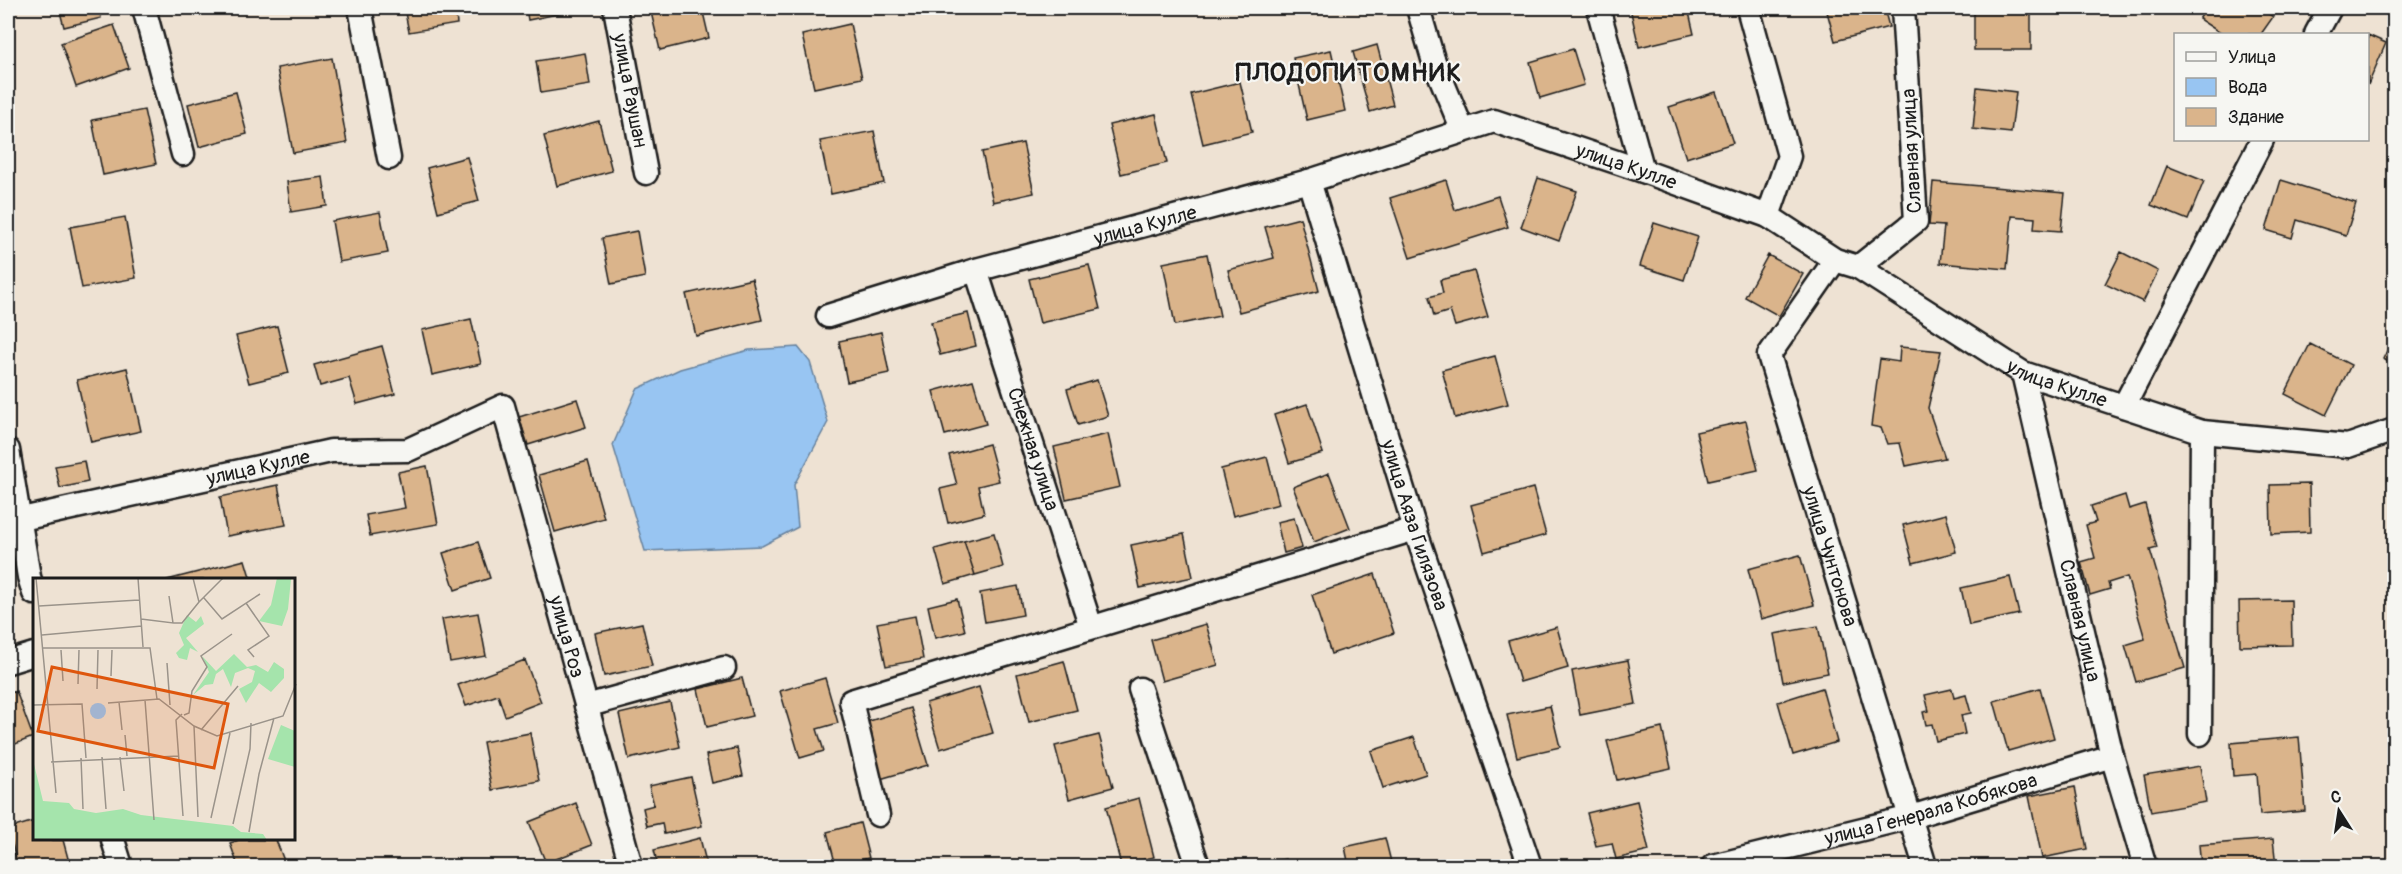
<svg xmlns="http://www.w3.org/2000/svg" width="2402" height="874" font-family="Pangolin,sans-serif">
<style>
.water{fill:#98c5f2;stroke:#66819c;stroke-width:1.5}
.building{fill:#dab48b;stroke:#1c1c1c;stroke-width:1.5}
.lines{fill:none;stroke-linecap:round;stroke-linejoin:round}
.minor-casing{stroke:#1c1c1c;stroke-width:27}
.minor{stroke:#f6f6f2;stroke-width:22}
.labels{text-anchor:middle;stroke-width:4.5;stroke-linejoin:round;paint-order:stroke}
.street-label{font-size:20px;fill:#1c1c1c;stroke:#f6f6f2}
.district-label{font-size:26px;font-weight:bold;letter-spacing:1.5px;fill:#1c1c1c;stroke:#f6f6f2}
.inset-road{fill:none;stroke:#9a938a;stroke-width:1.5}
.view{fill:#de560d;fill-opacity:0.15;stroke:#de560d;stroke-width:3}
.inset-edge{fill:none;stroke:#1c1c1c;stroke-width:3}
</style>
<rect width="100%" height="100%" fill="#eee2d3"/>
<filter id="ink" filterUnits="userSpaceOnUse"><feTurbulence type="fractalNoise" baseFrequency=".0167" numOctaves="2"/><feDisplacementMap in="SourceGraphic" scale="12" xChannelSelector="R" yChannelSelector="G"/><feConvolveMatrix kernelMatrix="1 2 1 2 8 2 1 2 1" color-interpolation-filters="sRGB"/></filter>
<g filter="url(#ink)">
<path class="water" d="M798 347 810 362 828 422 794 485 798 527 762 546 645 551 613 445 637 389 680 369 749 350Z"/>
<path class="building" d="M59 8H99L101 18 64 27Z
M404 8H455L457 24 409 32Z
M526 8H582V9L528 20Z
M650 8H702L709 38 660 50Z
M1630 8H1688L1694 34 1639 47Z
M1826 8H1884L1889 27 1835 41Z
M1974 8H2031V50H1974Z
M2207 8H2260L2273 17 2261 34H2222L2199 19Z
M850 24 862 78 814 88 802 35Z
M114 25 129 68 76 87 61 43Z
M2368 35 2386 43 2368 85Z
M1377 45 1393 105 1370 112 1353 52Z
M1573 49 1584 85 1540 98 1530 62Z
M1331 50 1345 111 1307 120 1293 58Z
M585 53 590 85 541 93 536 61Z
M332 58 347 143 293 153 277 68Z
M1240 82 1252 132 1203 144 1191 94Z
M1977 87 2016 92 2011 133 1973 129Z
M236 92 247 134 199 147 188 104Z
M1716 92 1733 143 1686 158 1669 107Z
M144 110 156 164 103 175 92 120Z
M1156 114 1167 163 1121 174 1109 125Z
M599 121 612 171 557 186 544 136Z
M874 131 884 183 831 194 820 141Z
M1023 143 1034 193 993 202 982 152Z
M467 157 479 201 438 212 427 168Z
M2167 166 2204 181 2188 220 2151 205Z
M323 177 327 206 291 212 287 182Z
M1538 178 1577 191 1559 241 1521 227Z
M1446 180 1455 210 1498 196 1508 227 1410 258 1390 198Z
M2281 180 2356 203 2346 235 2297 220 2292 238 2266 230Z
M1933 182 2065 193 2061 231 2034 229 2035 218 2012 216 2007 269 1940 263 1944 226 1929 225Z
M380 212 388 253 339 262 332 221Z
M125 217 136 278 82 288 70 227Z
M1300 218 1319 291 1239 312 1228 270 1274 258 1265 227Z
M1654 223 1698 237 1684 280 1640 266Z
M637 231 645 277 611 284 602 238Z
M2121 252 2158 271 2143 302 2105 284Z
M1207 254 1220 316 1175 325 1163 263Z
M1768 255 1803 274 1779 316 1745 297Z
M1089 265 1100 309 1040 323 1029 279Z
M1474 271 1488 317 1455 326 1450 311 1434 316 1429 297 1443 293 1440 280Z
M752 279 762 320 696 336 686 294Z
M968 313 976 346 940 355 931 322Z
M471 319 481 364 432 375 422 330Z
M277 326 289 373 249 383 236 336Z
M881 332 889 373 847 382 839 341Z
M2394 336V365L2383 359Z
M2310 344 2351 365 2326 415 2285 394Z
M382 346 395 394 357 404 349 378 320 386 314 365Z
M1900 347 1941 351 1928 408 1945 458 1906 466 1900 443 1887 444 1881 428 1871 426 1880 359 1899 362Z
M1495 356 1508 404 1455 418 1442 370Z
M127 368 141 431 91 442 77 380Z
M973 380 986 424 945 435 933 391Z
M1097 380 1108 416 1078 425 1067 389Z
M577 399 586 427 528 445 519 417Z
M1307 404 1323 453 1289 463 1274 415Z
M1746 421 1758 470 1708 481 1696 432Z
M1108 434 1120 487 1066 499 1054 447Z
M989 444 999 481 978 486 984 514 948 523 940 489 957 485 949 455Z
M1267 457 1279 504 1233 516 1221 469Z
M84 461 88 482 60 488 55 466Z
M588 461 604 518 555 532 539 475Z
M427 466 438 524 370 536 366 515 405 508 398 472Z
M1329 473 1350 528 1314 542 1293 487Z
M2309 484 2310 532 2271 534 2270 485Z
M278 485 286 525 227 536 220 497Z
M1533 488 1546 535 1484 552 1471 505Z
M2125 495 2129 509 2145 504 2157 548 2150 550 2185 668 2136 682 2125 645 2145 639 2127 577 2108 583 2110 589 2090 595 2081 562 2095 558 2086 525 2096 522 2091 506Z
M1946 514 1956 552 1913 563 1903 525Z
M1294 518 1302 548 1284 553 1277 522Z
M994 533 1003 567 975 575 964 541Z
M1184 534 1193 577 1140 588 1131 545Z
M964 541 975 575 945 584 935 549Z
M478 542 490 578 455 590 443 553Z
M1800 555 1814 605 1761 619 1748 569Z
M245 560 251 580H167Z
M1375 574 1394 633 1331 654 1312 595Z
M2010 577 2019 614 1969 625 1961 588Z
M1018 586 1023 615 985 622 980 593Z
M957 599 965 631 935 638 928 606Z
M2291 600 2292 645 2240 646 2239 601Z
M478 613 486 656 450 662 442 619Z
M915 616 923 659 886 666 877 623Z
M642 623 652 666 604 676 595 633Z
M1206 624 1218 665 1162 681 1151 640Z
M1818 626 1828 673 1783 682 1774 634Z
M1557 627 1568 668 1520 682 1508 641Z
M525 660 541 702 505 716 498 695 466 706 458 685Z
M1628 660 1636 704 1580 715 1572 671Z
M1064 661 1077 710 1029 722 1017 674Z
M742 678 752 716 707 727 698 689Z
M825 678 838 723 817 729 824 751 800 758 780 691Z
M979 687 993 733 940 749 926 703Z
M1822 688 1837 742 1793 755 1778 702Z
M2040 688 2054 738 2008 751 1994 701Z
M1952 689 1954 698 1966 695 1971 713 1961 715 1965 734 1936 741 1932 724 1926 725 1923 712 1929 711 1925 695Z
M16 691 33 737 8 747V694Z
M670 702 680 747 629 759 619 714Z
M1550 706 1560 747 1517 757 1507 715Z
M911 708 928 765 880 779 863 723Z
M1662 728 1671 768 1617 780 1607 741Z
M530 733 539 781 492 790 483 742Z
M1099 735 1113 787 1069 799 1055 746Z
M1414 737 1426 774 1383 788 1371 751Z
M2299 737 2305 811 2260 815 2257 774 2233 776 2231 743Z
M737 748 743 776 712 783 706 755Z
M2200 766 2206 802 2151 812 2144 775Z
M691 777 702 826 664 834 662 823 647 826 643 808 654 805 649 786Z
M2075 787 2087 849 2042 858 2029 796Z
M1139 798 1154 857 1121 865 1106 807Z
M1637 801 1649 851 1616 859 1612 843 1596 846 1587 813Z
M576 803 592 845 546 863 529 822Z
M34 821V840H63L69 862 53 866H18L8 829Z
M860 823 869 858 836 866 827 832Z
M700 838 707 866H658L654 850Z
M1385 838 1392 866H1349L1345 847Z
M2273 839 2276 866H2201L2199 845Z
M239 840H276L286 866H238L230 843Z
M1285 859 1287 866H1251Z"/>
<g class="lines">
<g class="minor-casing">
<g id="minor">
<path d="M144 8 183 154"/>
<path d="M360 8 389 158"/>
<path id="s1" d="M615 8 646 173"/>
<path d="M1418 8 1433 59 1462 129"/>
<path d="M1598 8 1643 171"/>
<path d="M1748 8 1789 156 1768 216"/>
<path d="M2316 34 2330 8"/>
<path id="s2" d="M1309 181 1415 529 1530 866"/>
<path id="s3" d="M1835 260 1769 355 1925 866"/>
<path d="M1858 267 1916 221 1903 8"/>
<path id="s4" d="M976 270 1091 627"/>
<path id="s5" d="M828 316 976 270 1309 181 1494 121 1643 171 1768 216 1835 260 1858 267 2023 373 2202 432 2348 446 2394 430"/>
<path id="s6" d="M2023 373 2112 756 2145 866"/>
<path d="M2124 406 2262 140"/>
<path d="M8 450 29 577 34 593"/>
<path id="s7" d="M8 522 331 451 408 450 503 406 631 866"/>
<path d="M8 662 34 654"/>
<path d="M1140 689 1198 866"/>
<path d="M586 706 724 668"/>
<path d="M2200 734 2202 432"/>
<path d="M878 815 851 701 1415 529"/>
<path d="M113 840 121 866"/>
<path id="s8" d="M1713 866 1911 817 2112 756"/>
</g>
</g>
<use href="#minor" class="minor"/>
</g>
</g>
<g class="labels">
<g class="street-label">
<text dy="7" stroke="none"><textPath href="#s1" startOffset="84">улица Раушан</textPath></text>
<text transform="translate(1911 151) rotate(-93)" y="7">Славная улица</text>
<text dy="7" stroke="none"><textPath href="#s5" startOffset="834">улица Кулле</textPath></text>
<text dy="7" stroke="none"><textPath href="#s5" startOffset="330">улица Кулле</textPath></text>
<text dy="7" stroke="none"><textPath href="#s5" startOffset="1320">улица Кулле</textPath></text>
<text dy="7" stroke="none"><textPath href="#s4" startOffset="188">Снежная улица</textPath></text>
<text dy="7" stroke="none"><textPath href="#s7" startOffset="256">улица Кулле</textPath></text>
<text dy="7" stroke="none"><textPath href="#s2" startOffset="360">улица Аяза Гилязова</textPath></text>
<text dy="7" stroke="none"><textPath href="#s3" startOffset="326">улица Чунтонова</textPath></text>
<text dy="7" stroke="none"><textPath href="#s6" startOffset="254">Славная улица</textPath></text>
<text dy="7" stroke="none"><textPath href="#s7" startOffset="752">улица Роз</textPath></text>
<text dy="7" stroke="none"><textPath href="#s8" startOffset="225">улица Генерала Кобякова</textPath></text>
</g>
<g class="district-label">
<text x="1349" y="81">ПЛОДОПИТОМНИК</text>
</g>
</g>
<g transform="translate(33 578)">
<rect width="262" height="262" fill="#eee2d3"/>
<path d="M244 0 258 1 255 31 249 48 226 43 238 27ZM154 37 163 44 168 38 171 46 153 60 165 74 157 70 154 82 146 80 143 75 151 67 146 55ZM201 76 214 89 223 87 235 94 241 84 251 91V100L238 114 226 105 213 125 206 111 219 104 222 93 215 90 202 95 198 109 190 91 183 96 180 106 172 107 160 117 176 94 169 78 183 93ZM248 147 262 153V189L235 181ZM0 182 10 223 36 225 41 231 63 235 90 231 108 237 200 248 208 254 230 256 234 262H0Z" fill="#a5e4ac"/>
<path d="M57 133a8 8 0 1 1 16 0a8 8 0 1 1-16 0Z" fill="#98c5f2"/>
<path class="inset-road" d="M3 0 23 215M105 0 110 69M171 20 189 41 227 16M166 24 190 0M213 25 236 58 215 72 221 79M6 28 106 22M108 41 140 45 136 18M140 45H149L166 24 160 0M9 57 109 48M9 70H117L124 121M28 72 30 103M134 85 137 127M78 98 79 72M45 106 46 72M64 111 65 72M112 122 121 242M86 124 89 152M75 125 126 121 161 148 184 158 250 138 263 106M0 127 49 126 53 180M149 136 143 142 150 238M151 137 156 135 159 113 174 89 168 78 199 56M161 148 165 239M168 152 205 108M92 157 94 178M69 179 73 231M87 179 91 213M48 180 50 231M18 184 146 178M178 240 197 155M200 246 217 171 218 145M216 254 226 196 241 140"/>
<path class="view" d="M19 89 195 126 181 190 5 153Z"/>
<rect width="262" height="262" class="inset-edge"/>
</g>
<rect width="2402" height="874" fill="none" stroke="#f6f6f2" stroke-width="30"/>
<rect x="15" y="15" width="2372" height="844" fill="none" stroke="#1c1c1c" stroke-width="2" filter="url(#ink)"/>
<rect x="2174" y="33" width="195" height="108" fill="#f6f6f2" stroke="#9f9f9c" stroke-width="1.5"/>
<rect x="2186" y="52" width="30" height="9" fill="#f6f6f2" stroke="#9f9f9c" stroke-width="1.5"/>
<text x="2228" y="63" font-size="18" fill="#1c1c1c">Улица</text>
<rect x="2186" y="78" width="30" height="18" fill="#98c5f2" stroke="#9f9f9c" stroke-width="1.5"/>
<text x="2228" y="93" font-size="18" fill="#1c1c1c">Вода</text>
<rect x="2186" y="108" width="30" height="18" fill="#dab48b" stroke="#9f9f9c" stroke-width="1.5"/>
<text x="2228" y="123" font-size="18" fill="#1c1c1c">Здание</text>
<g transform="translate(2339 811) rotate(348)" stroke="#f6f6f2" stroke-width="4.5" paint-order="stroke">
<path d="M0-4.5L10 22L0 15L-10 22Z" fill="#1c1c1c"/>
<text y="-9" font-size="16" font-weight="bold" text-anchor="middle" fill="#1c1c1c">С</text>
</g>
</svg>
